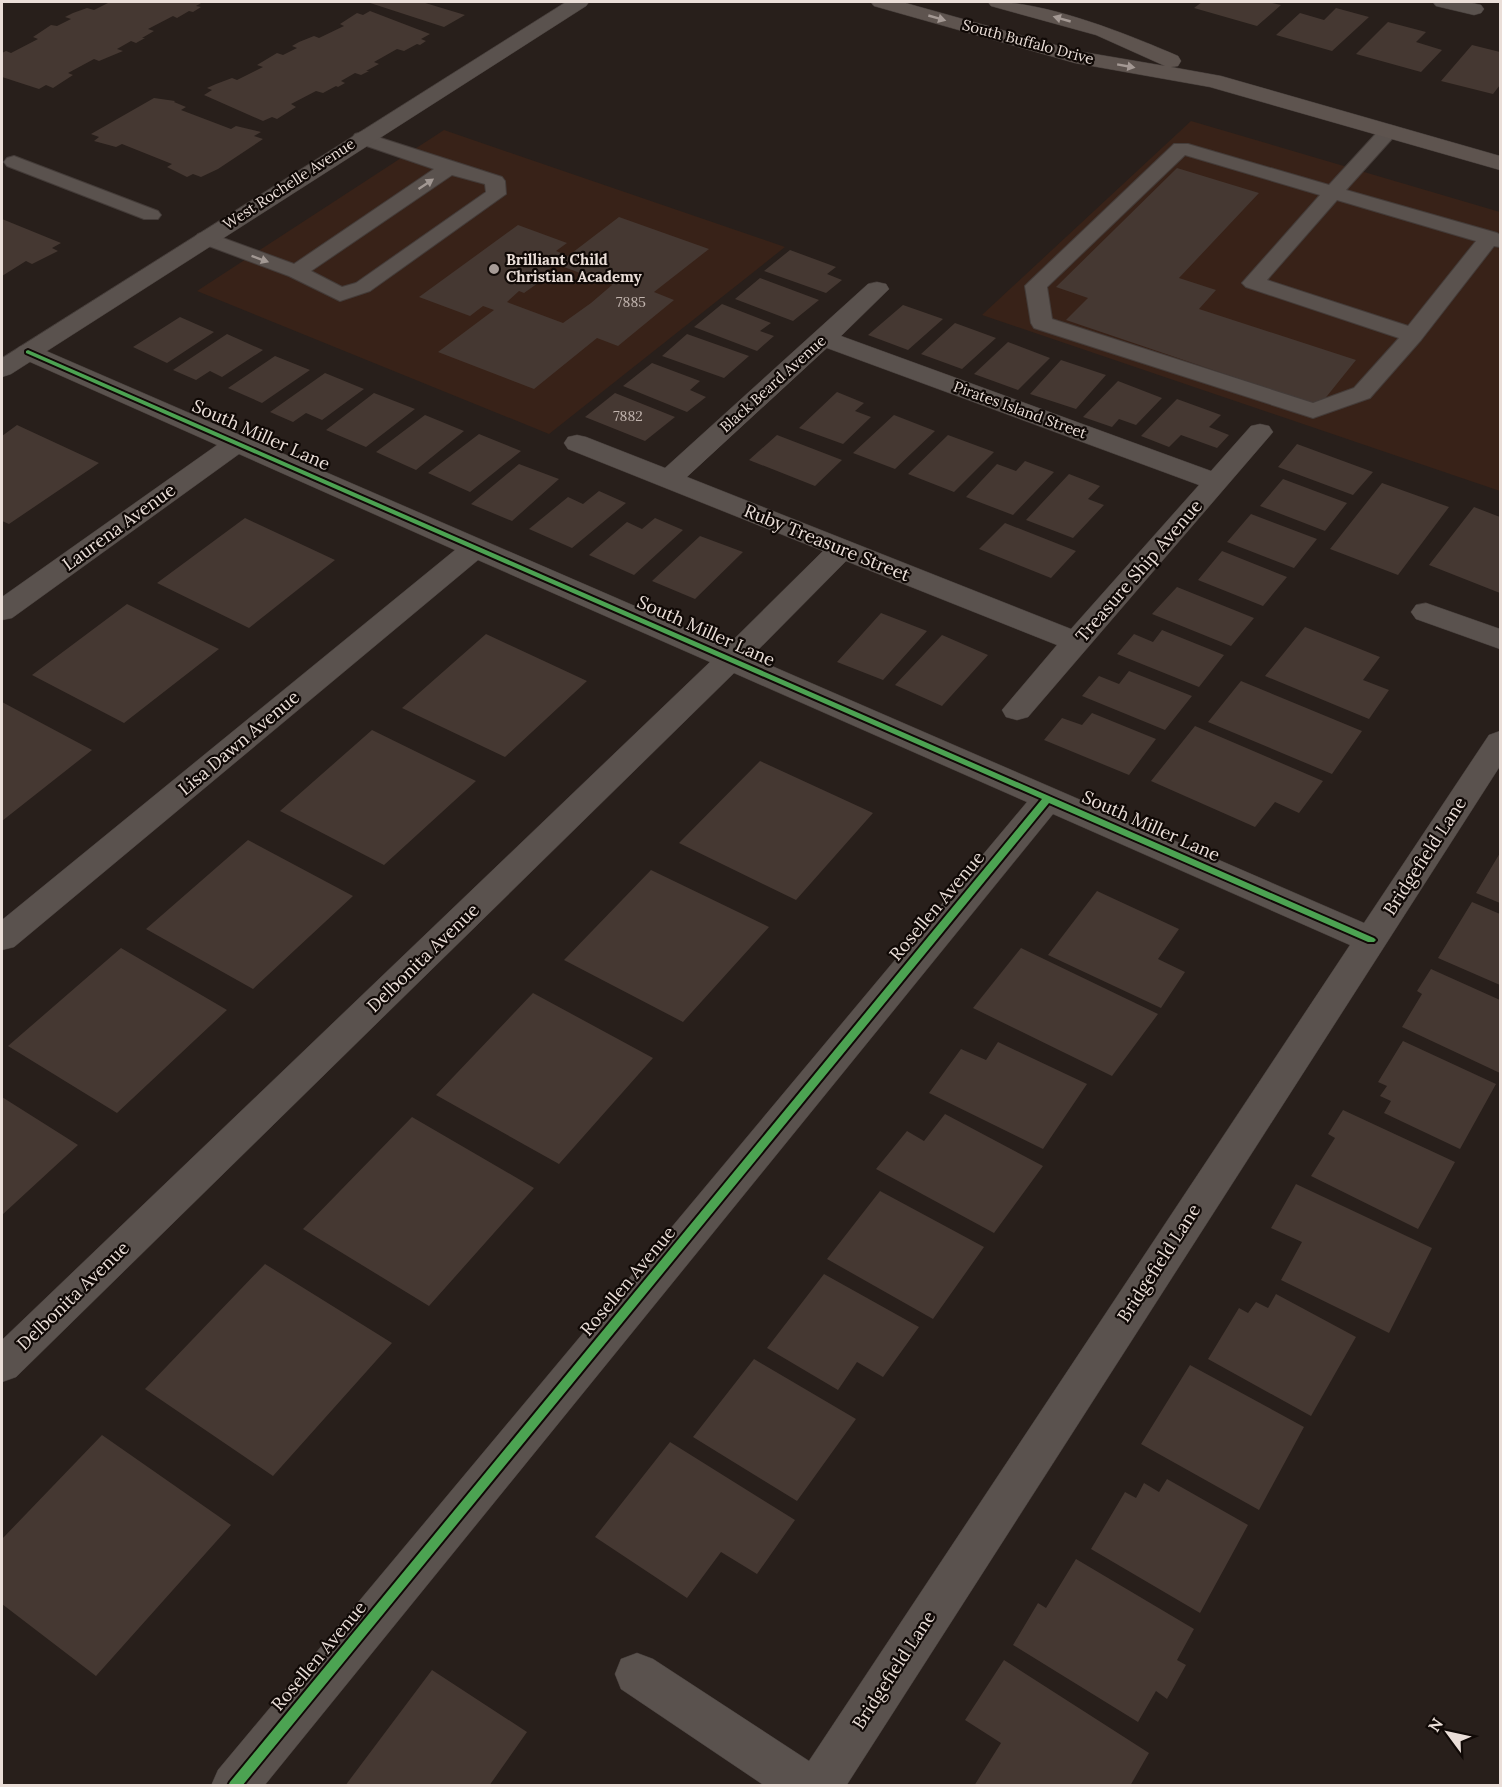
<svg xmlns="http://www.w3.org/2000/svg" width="1502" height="1787" font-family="Lora,serif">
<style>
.built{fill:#382218}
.building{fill:#453832;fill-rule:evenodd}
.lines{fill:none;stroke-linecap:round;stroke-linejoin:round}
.service-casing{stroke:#443c39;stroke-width:2}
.minor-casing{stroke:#443c39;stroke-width:1}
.tertiary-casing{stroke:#443c39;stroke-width:1}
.secondary-casing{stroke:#443c39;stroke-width:1}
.service{fill:#5a524e;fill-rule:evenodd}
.minor{fill:#5a524e;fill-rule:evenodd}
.tertiary{fill:#5a524e;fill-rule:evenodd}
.secondary{fill:#5e544f;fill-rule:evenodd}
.cycleway-casing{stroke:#100906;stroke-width:4}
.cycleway{fill:#4ca352;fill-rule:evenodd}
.oneway{fill:#a49994}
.oneway2{fill:#a29893}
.poi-dot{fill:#a69b96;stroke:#100906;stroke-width:2}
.labels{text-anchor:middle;stroke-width:4.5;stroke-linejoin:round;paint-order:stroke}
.far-number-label{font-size:14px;fill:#c1b4ae}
.far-street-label{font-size:15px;fill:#eaded8;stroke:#100906}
.far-poi-label{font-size:15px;font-weight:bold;fill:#eaded8;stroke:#100906;text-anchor:start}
.street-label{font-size:18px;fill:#eaded8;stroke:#100906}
</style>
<rect width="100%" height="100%" fill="#281f1b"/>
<path class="built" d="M1191 121 1500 212V491L982 315Z
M444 130 785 247 549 434 197 291Z"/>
<path class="building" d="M110 2H203L196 6 201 7 193 12 189 11 177 18 173 16 148 29 154 31 142 38H145L136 43 131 41 117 49 123 51 99 61 94 59 68 73 73 75 53 88 46 85 39 89 2 77V53L6 51 11 53 38 39 33 37 51 25 57 26 71 19 65 17 73 13 87 8 94 10Z
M367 2H422L465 15 444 27Z
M1202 2H1268L1281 5 1257 26 1194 8Z
M1336 8 1369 17 1332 51 1276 35 1300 13 1324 20Z
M370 11 430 34 421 39 426 41 420 45 417 44 404 51 397 49 374 62 379 64 366 71H369L361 75 355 73 341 81 345 83 338 87 336 86 323 93 316 91 291 104 296 107 277 119 272 117 263 121 204 95 212 90 207 88 216 84 232 78 237 80 263 67 257 65 277 53 283 55 297 48 292 46 299 42 314 36 319 38 344 26 340 24 357 13 363 15Z
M1388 22 1426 32 1416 42 1442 50 1421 72 1356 54Z
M1472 45 1500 52V85L1493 94 1441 81Z
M154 98 175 101 174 102 186 107 181 110 231 129 236 126 261 132 254 136 263 139 218 169 201 177 193 174 187 177 167 167 172 164 122 144 116 147 94 141 99 137 91 134Z
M1177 168 1259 193 1179 278 1216 290 1199 309 1356 360 1319 406 1066 320 1088 298 1056 287Z
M619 217 709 249 654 292 674 300 618 346 597 338 534 389 438 352 494 310 483 306 470 316 419 297 518 225 567 243 556 251 568 256ZM556 264 612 285 591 303 563 323 507 302 519 291 524 293 538 283 547 275 542 274Z
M2 219 61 243 52 248 58 251 32 264 26 261 2 276Z
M790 250 836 267 827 274 842 280 826 293 764 271Z
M760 278 819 300 793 321 735 299Z
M722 304 771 323 760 331 774 336 757 351 694 327Z
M903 305 943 319 908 350 868 335Z
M180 317 214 332 167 363 133 347Z
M955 323 996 338 962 369 921 354Z
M227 334 263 350 222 377 210 371 196 380 173 370Z
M687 334 749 356 724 378 662 356Z
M1008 342 1050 358 1018 390 974 374Z
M275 356 310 370 262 403 228 388Z
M1061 360 1106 375 1076 409 1030 394Z
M652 363 700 381 690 390 706 397 687 412 623 386Z
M325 373 364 389 322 420 306 413 293 422 270 412Z
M1118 381 1162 398 1136 425 1119 419 1112 427 1083 417Z
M837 392 864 403 855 411 871 417 843 444 799 428Z
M374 393 415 409 366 447 326 430Z
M615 393 675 417 645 441 585 417Z
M1177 399 1221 415 1209 427 1229 435 1217 448 1181 435 1169 447 1141 436Z
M425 415 464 431 416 470 376 452Z
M894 415 935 431 895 469 853 453Z
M17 425 99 463 9 524 2 521V436Z
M479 434 521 451 470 492 428 473Z
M777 435 842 460 815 486 749 460Z
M948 435 994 452 954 492 908 474Z
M1297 444 1373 472 1353 495 1278 467Z
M1025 461 1054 472 1013 515 966 497 997 464 1016 471Z
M519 464 559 479 512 521 471 504Z
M1069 474 1100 486 1088 499 1104 505 1073 538 1026 520Z
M1283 479 1347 503 1325 531 1260 506Z
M1382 483 1449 507 1398 575 1330 549Z
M599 491 626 503 572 548 529 529 568 497 583 504Z
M1474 507 1500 517V593L1429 565Z
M1251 514 1317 539 1294 568 1227 542Z
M245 518 335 560 249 628 157 583Z
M655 518 683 530 634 575 589 555 627 522 642 529Z
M1005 523 1076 551 1051 578 979 549Z
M700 536 743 552 695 599 652 581Z
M1222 551 1287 577 1263 606 1198 580Z
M1177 587 1254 618 1231 646 1152 614Z
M127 604 219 649 124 723 32 675Z
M881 613 927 631 883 680 837 662Z
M1305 627 1380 657 1363 680 1389 690 1369 719 1265 676Z
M1162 630 1224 655 1199 687 1117 654 1134 634 1153 642Z
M486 634 587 681 505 757 402 708Z
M942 635 988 655 942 706 895 685Z
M1129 671 1192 696 1165 730 1082 696 1099 676 1119 684Z
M1241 681 1362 731 1332 774 1208 722Z
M2 702 92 750 2 821Z
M1092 713 1156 739 1129 775 1044 740 1062 718 1082 725Z
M1195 726 1323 781 1299 813 1275 802 1255 827 1151 781Z
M372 730 476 781 384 865 280 811Z
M760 761 873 813 796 900 679 843Z
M248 840 353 896 253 989 146 929Z
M1500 853V903L1476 893Z
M651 870 769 927 683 1022 564 960Z
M1097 891 1179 929 1158 959 1185 972 1161 1008 1048 955Z
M1472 902 1500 914V985L1438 958Z
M121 948 227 1010 117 1113 8 1046Z
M1021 948 1158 1014 1112 1076 973 1008Z
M1431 969 1500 1000V1073L1402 1027 1422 994 1417 991Z
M533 993 653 1058 559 1164 436 1095Z
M1403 1041 1496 1084 1460 1149 1384 1113 1391 1101 1380 1096 1387 1086 1378 1082Z
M998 1042 1087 1084 1043 1149 929 1093 961 1049 986 1060Z
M2 1097 78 1145 2 1215Z
M1343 1110 1455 1162 1418 1229 1311 1176 1335 1138 1328 1134Z
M945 1114 1043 1166 994 1233 876 1169 907 1131 924 1141Z
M412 1117 534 1188 429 1306 303 1229Z
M1296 1184 1432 1248 1389 1333 1281 1280 1302 1242 1271 1228Z
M880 1191 984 1247 933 1319 827 1259Z
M265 1264 392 1343 273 1476 145 1389Z
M824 1274 919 1327 883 1377 857 1362 838 1390 767 1348Z
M1276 1294 1356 1337 1311 1416 1208 1359 1239 1308 1248 1313 1256 1302 1268 1308Z
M754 1359 856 1419 797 1501 693 1437Z
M1190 1365 1304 1427 1259 1510 1141 1444Z
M102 1435 231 1525 96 1676 2 1604V1539Z
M670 1442 795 1520 757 1574 721 1552 687 1598 595 1537Z
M1167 1479 1248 1525 1200 1613 1091 1549 1125 1492 1136 1498 1144 1483 1159 1492Z
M1076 1559 1194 1629 1177 1660 1186 1665 1167 1699 1156 1691 1138 1722 1013 1645 1038 1603 1046 1608Z
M1004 1660 1149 1753 1130 1786H974L1001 1743 965 1720Z
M432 1670 527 1732 489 1786H345Z"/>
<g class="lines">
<g class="service-casing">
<path id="service" d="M1389 125 1396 127 1399 131 1346 190 1497 233 1500 235V247L1494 246 1421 340 1370 398 1313 418 1034 328 1031 323 1025 286 1029 282 1174 144H1188L1329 185 1382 127ZM1185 155 1320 195 1242 283 1246 287 1399 338 1354 388 1313 403 1052 319 1047 287ZM1337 200 1476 241 1408 326 1267 280Z
M362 132 502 177 505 181 506 194 370 291 340 301 289 276 198 242 195 238 198 234 205 232 212 234 294 264 434 169 355 142 352 138 355 134ZM452 175 485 184 486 192 356 283 342 287 311 271Z
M14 156 158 211 161 215 158 219H144L7 166 4 162 7 158Z"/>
</g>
<g class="minor-casing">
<path id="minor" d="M1433 2H1468L1481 5 1484 9 1481 13 1474 15 1436 6Z
M877 282 886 284 889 289 841 336 1211 471 1251 426 1260 424 1269 426 1273 432 1028 717 1017 720 1006 717 1002 710 1057 645 846 561 751 657 1364 923 1489 735 1500 731V766L846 1786H765L621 1689 615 1674 621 1659 637 1653 653 1659 809 1761 1350 945 1053 814 264 1786H211L218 1770 1027 802 734 673 16 1377 2 1382V1340L710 662 478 560 14 947 2 950V920L455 550 239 454 12 618 2 620V597L217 445 19 357 15 352 19 347 28 344 37 347 727 646 823 551 568 449 564 443 568 437 577 435 586 437 665 468 868 284ZM827 348 1199 485 1071 629 687 477Z
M1426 603 1500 629V649L1416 619 1411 612 1416 605Z"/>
</g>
<g class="tertiary-casing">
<path id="tertiary" d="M566 2H589L586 6 11 374 2 377V358Z"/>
</g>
<g class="secondary-casing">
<path id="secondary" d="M871 2H902L1077 51 1165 66 1096 35 991 6 988 2C1043 0 1127 34 1178 56L1181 61 1178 66 1171 67 1221 76 1500 156V170L1210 87 1075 63 874 6Z"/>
</g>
<use href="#service" class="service"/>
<use href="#minor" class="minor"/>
<use href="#tertiary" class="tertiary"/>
<use href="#secondary" class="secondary"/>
<g class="cycleway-casing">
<path id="cycleway" d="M28 350 1374 938 1376 940 1374 942H1368L1049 803 242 1786H228L230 1782 1042 799 26 353V351Z"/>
</g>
<use href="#cycleway" class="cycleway"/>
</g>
<defs><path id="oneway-solid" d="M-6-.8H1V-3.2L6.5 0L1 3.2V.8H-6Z" transform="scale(1.5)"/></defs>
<g class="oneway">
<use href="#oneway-solid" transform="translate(937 18) rotate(16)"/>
<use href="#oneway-solid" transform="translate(1062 19) rotate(-164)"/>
<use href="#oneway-solid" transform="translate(1126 66) rotate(10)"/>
</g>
<g class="oneway2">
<use href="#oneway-solid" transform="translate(426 184) rotate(-34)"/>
<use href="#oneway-solid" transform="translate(260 259) rotate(20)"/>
</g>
<circle class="poi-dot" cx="494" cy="269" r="6"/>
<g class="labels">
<g class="far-number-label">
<text x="631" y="307">7885</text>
<text x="628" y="421">7882</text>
</g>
<g class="far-street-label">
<text transform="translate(1028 42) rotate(15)" y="5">South Buffalo Drive</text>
<text transform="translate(289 184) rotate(-33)" y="5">West Rochelle Avenue</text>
<text transform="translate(773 384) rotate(-42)" y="5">Black Beard Avenue</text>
<text transform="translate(1020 410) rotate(20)" y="5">Pirates Island Street</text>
</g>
<g class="far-poi-label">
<text x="506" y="265">Brilliant Child<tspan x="506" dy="17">Christian Academy</tspan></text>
</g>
<g class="street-label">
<text transform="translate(261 435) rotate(24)" y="6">South Miller Lane</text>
<text transform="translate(119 527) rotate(-36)" y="6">Laurena Avenue</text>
<text transform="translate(827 543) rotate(22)" y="6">Ruby Treasure Street</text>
<text transform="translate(1139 571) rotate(-49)" y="6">Treasure Ship Avenue</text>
<text transform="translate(706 631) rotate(24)" y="6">South Miller Lane</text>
<text transform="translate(239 743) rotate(-40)" y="6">Lisa Dawn Avenue</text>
<text transform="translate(1151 826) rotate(24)" y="6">South Miller Lane</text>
<text transform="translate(1425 856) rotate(-57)" y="6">Bridgefield Lane</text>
<text transform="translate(937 906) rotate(-50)" y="6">Rosellen Avenue</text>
<text transform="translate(423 958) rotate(-44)" y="6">Delbonita Avenue</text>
<text transform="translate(1159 1263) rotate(-57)" y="6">Bridgefield Lane</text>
<text transform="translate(628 1281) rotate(-50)" y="6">Rosellen Avenue</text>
<text transform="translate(73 1296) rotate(-44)" y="6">Delbonita Avenue</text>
<text transform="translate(319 1656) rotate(-50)" y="6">Rosellen Avenue</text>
<text transform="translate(894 1670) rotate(-57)" y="6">Bridgefield Lane</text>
</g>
</g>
<rect width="1502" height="1787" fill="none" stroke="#eaded8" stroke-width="6"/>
<g transform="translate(1448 1733) rotate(303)" stroke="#100906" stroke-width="4.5" paint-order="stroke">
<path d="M0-4.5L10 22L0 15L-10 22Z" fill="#eaded8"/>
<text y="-9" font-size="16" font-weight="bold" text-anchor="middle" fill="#eaded8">N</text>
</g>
</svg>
